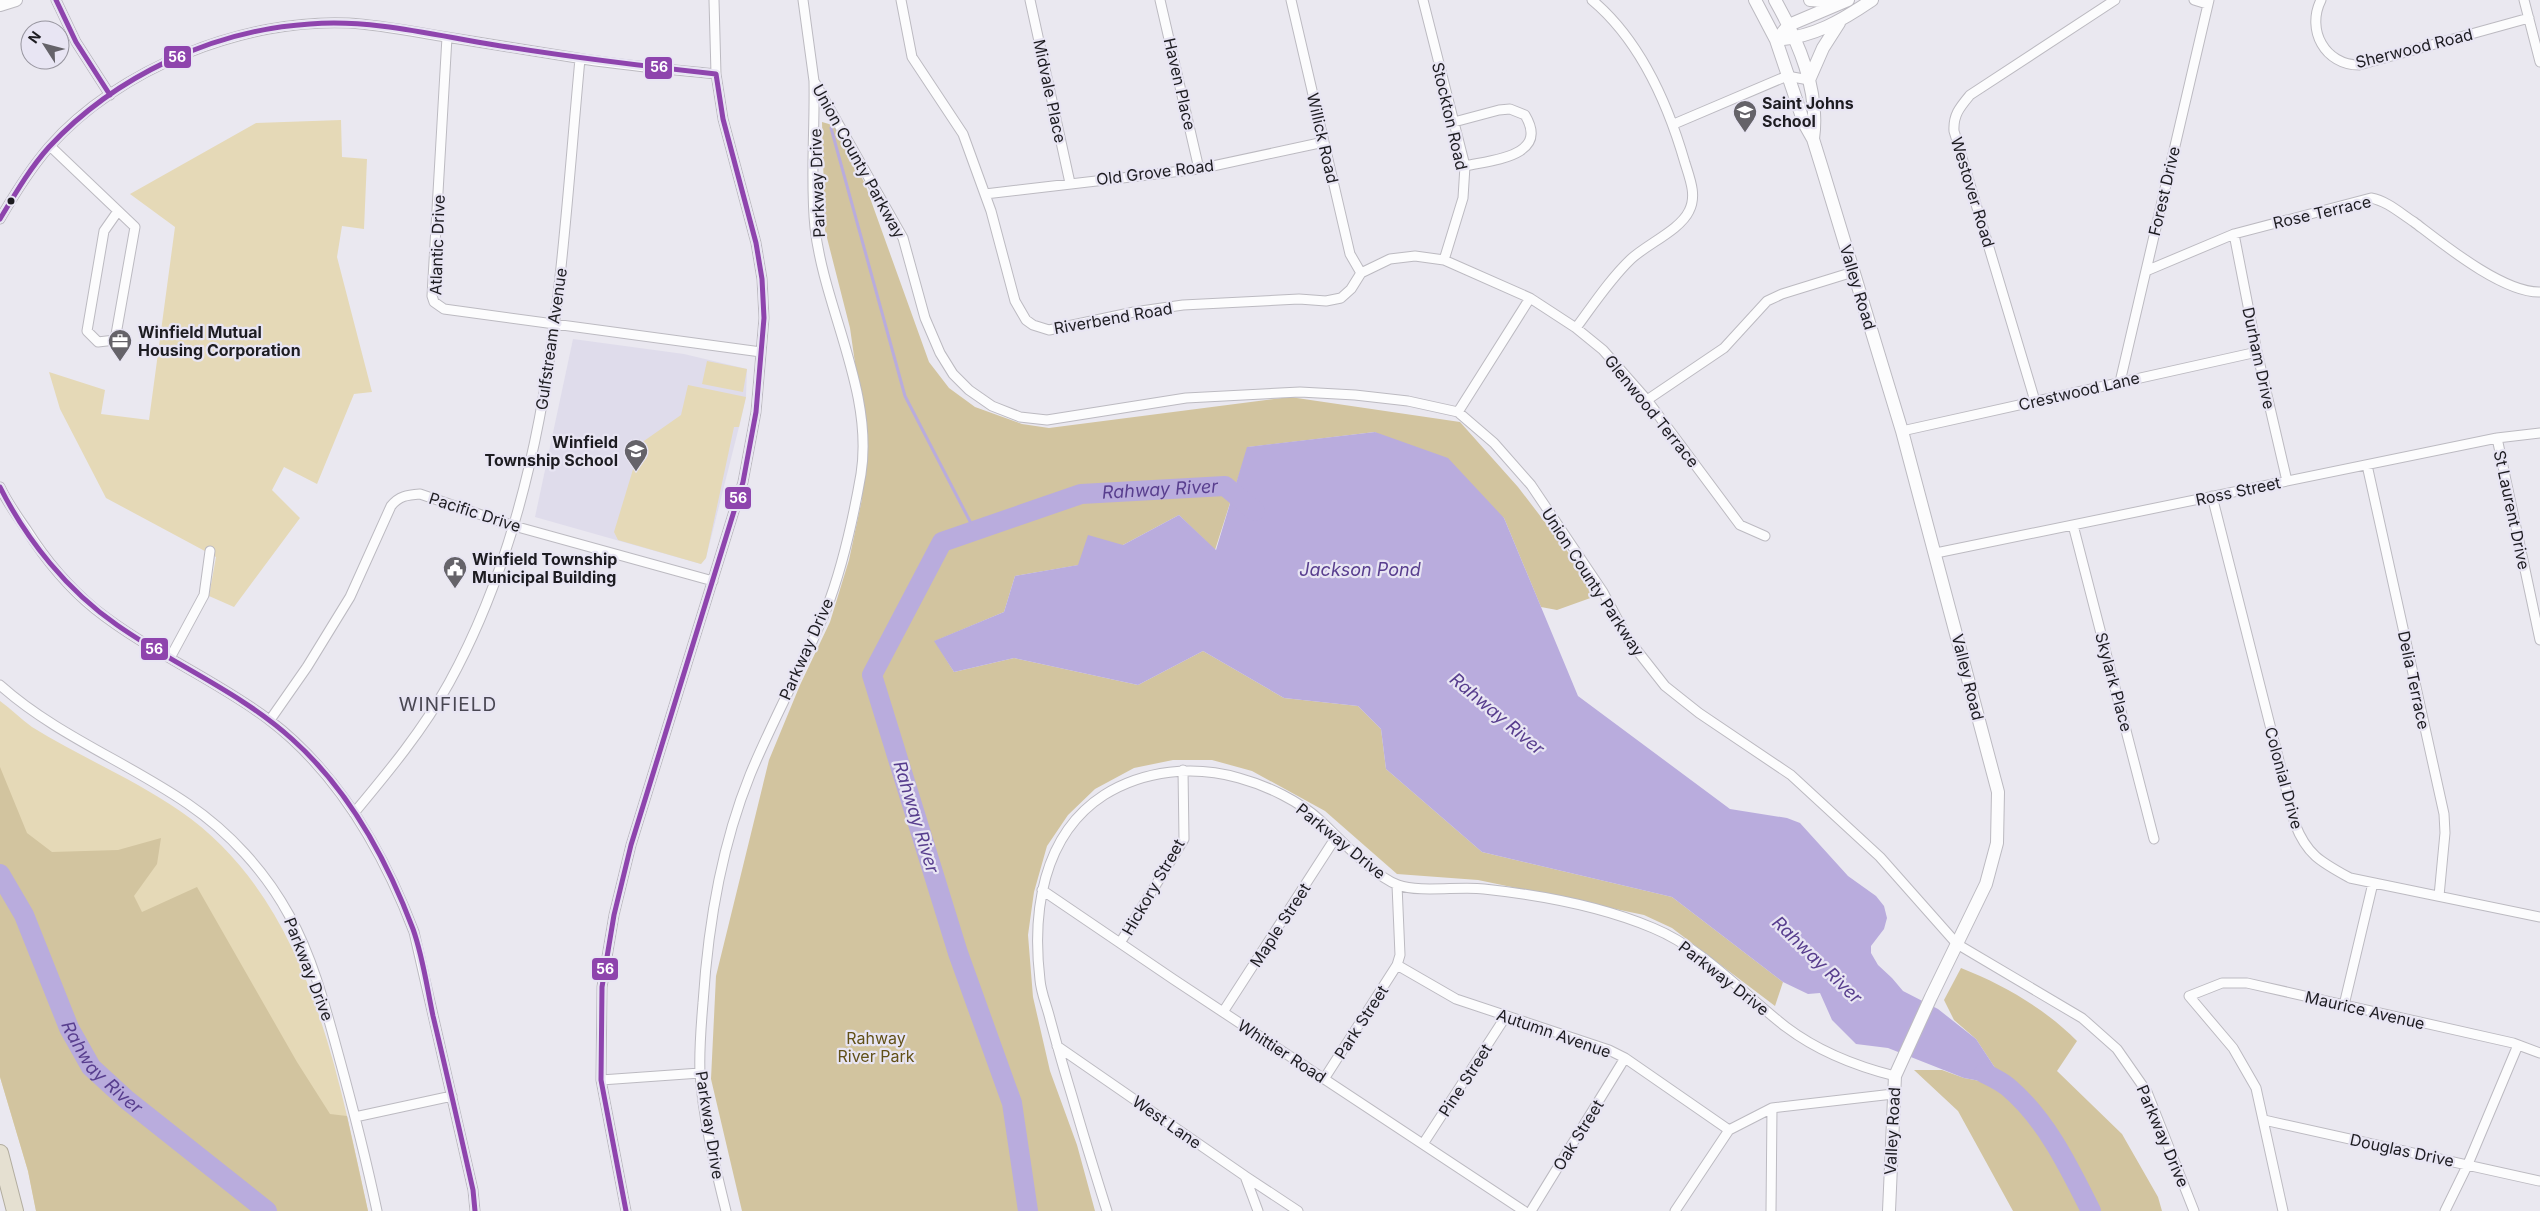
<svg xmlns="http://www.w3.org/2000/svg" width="2540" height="1211" font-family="Inter,sans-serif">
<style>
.built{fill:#dfdceb}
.green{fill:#e5d9b7}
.forest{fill:#d2c49f}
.water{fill:#b9acdd}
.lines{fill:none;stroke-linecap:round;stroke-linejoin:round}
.stream{stroke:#b9acdd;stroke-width:3}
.river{stroke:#b9acdd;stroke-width:20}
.street-casing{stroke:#bcbac1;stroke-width:11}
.secondary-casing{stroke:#bcbac1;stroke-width:14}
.highway-casing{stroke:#b2ad9f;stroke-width:18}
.street{stroke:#fcfcfd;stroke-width:9}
.secondary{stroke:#fcfcfd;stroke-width:12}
.highway{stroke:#e5e0d1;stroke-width:16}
.bus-1-casing{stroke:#e8e5f3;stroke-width:9}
.bus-1{stroke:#8e44ad;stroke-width:5}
.bus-dot{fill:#1d1c21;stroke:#e8e5f3;stroke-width:2}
.labels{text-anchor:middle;stroke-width:4.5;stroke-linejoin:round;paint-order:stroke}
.street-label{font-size:16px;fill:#1d1c21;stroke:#e8e5f3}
.poi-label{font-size:16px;font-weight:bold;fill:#1d1c21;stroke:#e8e5f3;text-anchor:start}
.park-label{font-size:16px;fill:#615017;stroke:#e8e5f3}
.water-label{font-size:18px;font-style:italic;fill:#583e8e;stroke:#e8e5f3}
.quarter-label{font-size:19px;letter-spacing:1px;fill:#494752;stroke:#e8e5f3}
.line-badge{stroke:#e8e5f3;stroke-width:2}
.badge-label{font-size:14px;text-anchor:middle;font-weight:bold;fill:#fff}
</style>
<rect width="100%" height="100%" fill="#eae8f0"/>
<path class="built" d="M573 339 684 354 747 369 746 397 739 427 706 558 701 564 535 517Z"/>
<path class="green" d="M341 120 342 157 367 159 364 229 342 226 337 257 372 392 354 394 317 484 284 467 272 490 300 518 234 607 209 596 216 557 106 498 60 409 49 372 105 390 101 414 149 420 175 227 130 194 256 123Z
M707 361 747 369 743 392 702 384Z
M688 385 746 397 739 427H734L706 558 701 564 618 540 614 532 641 443 681 415Z
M0 701C11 709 21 719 32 727 80 757 134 779 180 811 308 899 337 1070 368 1211H36L28 1171 0 1077Z"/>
<path class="forest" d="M822 122 836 126 865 184 929 362 949 388 975 407 1022 424 1049 428 1290 397 1460 422 1518 487 1594 586 1596 596 1557 610 1541 607 1504 518 1375 432 1248 447 1215 550 1179 515 1123 545 1079 565 1015 576 1004 612 935 641 954 672 1014 658 1138 685 1203 651 1284 698 1358 706 1381 729 1386 769 1482 852 1672 897 1783 982 1775 1006 1672 928 1644 915 1478 880 1397 874 1325 811 1252 771 1212 760H1173L1134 768 1095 789 1068 815 1047 846 1034 892 1028 935 1033 997 1050 1071 1077 1145 1095 1211H742L711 1079 716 976 769 760 800 685 830 622 849 560 862 499 864 426 850 328 825 230Z
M0 767 27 833 52 852 118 850 161 838 157 864 134 896 142 912 197 887 297 1062 330 1114 347 1116 368 1211H36L28 1171 0 1077Z
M1961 968C2004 985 2044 1008 2077 1041L2057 1071 2122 1134 2158 1197 2162 1211H2013L1958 1111 1914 1070H1942L1964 1078 2007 1086 1976 1039 1954 1020 1944 1000Z"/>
<path class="water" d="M1375 432 1448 458 1504 518 1578 696 1730 809 1787 818 1800 823 1848 876 1876 896 1884 906 1887 918 1884 929 1871 946V953L1878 965 1892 978 1903 991 1938 1009 1976 1039 2007 1086 1964 1078 1888 1048 1856 1044 1832 1020 1820 993 1808 994 1783 982 1672 897 1482 852 1386 769 1381 729 1358 706 1284 698 1203 651 1138 685 1014 658 954 672 934 641 1004 612 1015 576 1078 565 1088 535 1123 545 1179 515 1216 550 1247 447Z"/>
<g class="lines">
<path class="stream" d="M831 128 905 396 975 531"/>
<g class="river">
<path id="s1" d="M0 874 24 915 69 1028 91 1067 127 1100 267 1211"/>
<path d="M1984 1073C1992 1077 2001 1081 2008 1087 2046 1119 2069 1167 2091 1211"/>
<path id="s2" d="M1028 1211 1012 1103 958 953 872 675 942 542 1081 494 1225 486 1255 511"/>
</g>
<g class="street-casing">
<path id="street" d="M56 0 76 42 110 95
M803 0 814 81 903 238 925 318 940 353 953 374 969 390 992 406 1020 417 1047 420 1186 398 1300 392 1355 395 1408 401 1458 412 1494 443 1531 485 1603 592 1628 639 1665 686 1699 713 1791 775 1880 857 1957 944 2082 1018 2117 1049 2147 1092 2194 1211
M901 0 912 57 963 134 991 211 1015 301 1026 320 1033 325 1049 330 1134 312 1183 305 1299 299 1326 301 1341 298 1351 289 1361 273 1390 259 1415 256 1444 260 1530 298 1576 328 1603 350 1647 400 1740 525 1765 536
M1030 0 1070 183
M1160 0 1199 169
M1291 0 1350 254 1361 273
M1423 0 1465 166 1463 198 1444 260
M2194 0 2207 4
M2321 0C2306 30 2325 65 2359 65L2529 18
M2524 0 2540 62
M447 37 432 296 434 302 444 309 761 352
M1454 122 1499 110 1510 109 1525 115C1550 157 1491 160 1465 166
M1674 124 1787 76 1809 80
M50 146 135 227 115 340 98 342 87 331 104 231 118 211
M985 194 1199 169 1324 142
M0 219C15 193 30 169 49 147 118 68 246 18 349 23 380 25 410 31 440 36 486 43 531 51 577 58 623 66 670 69 716 74
M2234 234 2257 352 2287 481
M2146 271 2234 234 2371 198C2387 201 2400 213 2414 222 2443 244 2503 293 2540 292
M1576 328C1593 305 1610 279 1631 259 1647 244 1680 230 1689 211 1697 196 1690 179 1685 163 1668 104 1641 41 1592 0
M2120 382 2209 0
M1647 400 1724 348 1767 301 1782 294 1853 272
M2035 401 1954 131C1953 115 1960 107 1970 95L2115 0
M1458 412 1530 298
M1902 431 2257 352
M2497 438 2540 640
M2367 465 2444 814 2445 833 2439 896
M0 487C7 502 17 516 26 529 45 559 68 587 95 609 149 652 213 678 268 719 338 772 383 851 414 932L473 1190 475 1211
M2212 496 2295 824C2307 855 2321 862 2350 878L2540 917
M2073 525 2154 839
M1936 553 2497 438 2540 433
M170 658 204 595 210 551
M0 685C56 735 127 762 188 804 229 832 265 871 289 915 313 958 326 1009 339 1057 353 1108 366 1159 377 1211
M270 720 307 667 350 597 391 506C399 496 407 495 420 494L514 526 713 581
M354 813C389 771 423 730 449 683 554 492 560 270 580 59
M1397 885 1400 955 1397 965 1456 999 1609 1050 1625 1058 1729 1130 1772 1108 1893 1094
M1042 890 1173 979 1524 1211
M1120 943 1184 839 1183 770
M2344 1005 2373 883
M1223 1012 1336 837
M1057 1046 1245 1176 1258 1211
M1324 1079 1397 965
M601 1080 700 1073
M355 1117 452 1096
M2264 1120 2539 1181
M1423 1144 1506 1016
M1245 1176 1298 1211
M626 1211 601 1080 602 987 614 915 631 845 743 482 756 412 764 318 762 279 756 243 723 119 716 74 714 0
M726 1211C715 1166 703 1119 700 1073 699 1050 701 1026 703 1003 708 925 721 847 750 775 773 719 803 666 826 610 843 566 853 520 861 474 874 392 824 308 815 228 810 180 815 130 814 82
M1107 1211C1095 1173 1083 1134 1072 1096 1064 1070 1057 1045 1050 1019 1047 1006 1041 993 1040 980 1032 913 1042 835 1104 795 1144 770 1194 765 1239 778 1268 786 1299 801 1321 821 1340 839 1374 876 1398 885 1419 893 1460 886 1484 889 1540 895 1601 906 1653 928 1704 949 1743 994 1786 1027 1819 1052 1855 1066 1895 1076
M1531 1211 1625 1058
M1675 1211 1729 1130
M1771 1211 1772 1108
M2283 1211 2256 1088 2233 1048 2189 996 2222 983H2247L2513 1043 2540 1053
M2445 1211 2468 1164 2518 1045"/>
</g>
<g class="secondary-casing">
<path id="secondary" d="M1755 0 1776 40 1804 123 1813 139 1822 168 1902 431 1998 792 1997 843 1986 884 1931 997 1895 1076 1889 1211
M1775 0C1798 41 1820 90 1813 139
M1810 0 1839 2
M0 5 16 0
M1783 32 1789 25 1848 0
M1776 40C1814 37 1841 21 1872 0
M1809 80 1823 48 1839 23"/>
</g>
<g class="highway-casing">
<path id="highway" d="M0 1153 15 1211"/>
</g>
<use href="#street" class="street"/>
<use href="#secondary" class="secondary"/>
<use href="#highway" class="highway"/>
<g class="bus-1-casing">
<path id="bus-1" d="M56 0 76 42 110 95
M0 219C15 194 30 168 49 147 115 76 213 30 310 24 372 19 434 35 495 45 569 57 642 66 716 74L723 119 756 243 762 279 764 318 756 412 743 482 631 845 614 915 602 987 601 1080 626 1211
M0 487C27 541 68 591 117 625 174 665 240 692 292 739 348 789 387 860 413 929 423 957 427 988 433 1016 447 1074 460 1132 473 1190L475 1211"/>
</g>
<use href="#bus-1" class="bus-1"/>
</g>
<defs>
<g id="school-pin" transform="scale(1.25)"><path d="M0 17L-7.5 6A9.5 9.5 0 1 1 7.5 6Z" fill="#656369" stroke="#e8e5f3"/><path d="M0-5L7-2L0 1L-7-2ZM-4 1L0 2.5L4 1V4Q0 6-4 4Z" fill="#fff"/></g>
<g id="office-pin" transform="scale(1.25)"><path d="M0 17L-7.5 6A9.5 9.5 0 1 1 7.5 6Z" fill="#656369" stroke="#e8e5f3"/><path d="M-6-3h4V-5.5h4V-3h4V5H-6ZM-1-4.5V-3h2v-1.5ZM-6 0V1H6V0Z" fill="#fff"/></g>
<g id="civic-pin" transform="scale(1.25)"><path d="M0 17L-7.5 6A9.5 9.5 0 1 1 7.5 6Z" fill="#656369" stroke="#e8e5f3"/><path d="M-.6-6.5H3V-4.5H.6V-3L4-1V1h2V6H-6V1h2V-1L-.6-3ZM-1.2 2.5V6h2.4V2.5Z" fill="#fff"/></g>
</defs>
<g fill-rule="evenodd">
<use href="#school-pin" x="1745" y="112"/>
<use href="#office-pin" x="120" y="341"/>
<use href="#school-pin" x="636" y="451"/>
<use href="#civic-pin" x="455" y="568"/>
</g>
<circle class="bus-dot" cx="11" cy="201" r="4.5"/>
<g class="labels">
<g class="street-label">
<text transform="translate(2414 48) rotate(-14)" y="6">Sherwood Road</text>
<text transform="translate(1180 84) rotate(77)" y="6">Haven Place</text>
<text transform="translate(1050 91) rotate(78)" y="6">Midvale Place</text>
<text transform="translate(1450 116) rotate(77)" y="6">Stockton Road</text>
<text transform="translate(1323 138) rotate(77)" y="6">Willick Road</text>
<text transform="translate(859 161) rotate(61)" y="6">Union County Parkway</text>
<text transform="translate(1155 172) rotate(-7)" y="6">Old Grove Road</text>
<text transform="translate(817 183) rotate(-92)" y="6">Parkway Drive</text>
<text transform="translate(2164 191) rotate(-77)" y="6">Forest Drive</text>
<text transform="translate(1973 192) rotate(73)" y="6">Westover Road</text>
<text transform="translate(2322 212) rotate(-13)" y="6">Rose Terrace</text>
<text transform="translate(437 245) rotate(-88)" y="6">Atlantic Drive</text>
<text transform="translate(1858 287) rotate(73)" y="6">Valley Road</text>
<text transform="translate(1113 318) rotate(-10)" y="6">Riverbend Road</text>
<text transform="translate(551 339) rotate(-82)" y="6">Gulfstream Avenue</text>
<text transform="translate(2259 358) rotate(78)" y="6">Durham Drive</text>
<text transform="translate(2079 391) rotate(-13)" y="6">Crestwood Lane</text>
<text transform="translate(1652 411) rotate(51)" y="6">Glenwood Terrace</text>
<text transform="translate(2238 491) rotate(-12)" y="6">Ross Street</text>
<text transform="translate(2512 510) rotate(78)" y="6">St Laurent Drive</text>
<text transform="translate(475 512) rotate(18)" y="6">Pacific Drive</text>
<text transform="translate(1593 582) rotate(57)" y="6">Union County Parkway</text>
<text transform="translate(806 649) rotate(-66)" y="6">Parkway Drive</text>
<text transform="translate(1968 677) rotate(76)" y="6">Valley Road</text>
<text transform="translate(2414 680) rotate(78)" y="6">Delia Terrace</text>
<text transform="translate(2114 682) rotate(75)" y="6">Skylark Place</text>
<text transform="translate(2284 778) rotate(75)" y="6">Colonial Drive</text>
<text transform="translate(1341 841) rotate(39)" y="6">Parkway Drive</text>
<text transform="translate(1153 887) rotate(-60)" y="6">Hickory Street</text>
<text transform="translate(1280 925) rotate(-57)" y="6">Maple Street</text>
<text transform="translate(309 969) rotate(69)" y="6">Parkway Drive</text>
<text transform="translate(1724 978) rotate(38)" y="6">Parkway Drive</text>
<text transform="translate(2365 1010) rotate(13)" y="6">Maurice Avenue</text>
<text transform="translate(1361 1022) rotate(-57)" y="6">Park Street</text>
<text transform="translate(1554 1033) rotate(19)" y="6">Autumn Avenue</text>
<text transform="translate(1282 1051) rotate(33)" y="6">Whittier Road</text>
<text transform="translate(1465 1080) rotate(-57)" y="6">Pine Street</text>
<text transform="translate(1167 1122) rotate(35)" y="6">West Lane</text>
<text transform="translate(710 1125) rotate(81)" y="6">Parkway Drive</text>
<text transform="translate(1892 1131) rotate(-87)" y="6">Valley Road</text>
<text transform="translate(1578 1135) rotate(-58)" y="6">Oak Street</text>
<text transform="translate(2163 1136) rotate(67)" y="6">Parkway Drive</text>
<text transform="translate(2402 1150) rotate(12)" y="6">Douglas Drive</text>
</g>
<g class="poi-label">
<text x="1762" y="109">Saint Johns<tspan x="1762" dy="18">School</tspan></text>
<text x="138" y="338">Winfield Mutual<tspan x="138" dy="18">Housing Corporation</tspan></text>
<text x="618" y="448" text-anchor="end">Winfield<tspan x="618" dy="18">Township School</tspan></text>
<text x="472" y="565">Winfield Township<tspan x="472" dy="18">Municipal Building</tspan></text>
</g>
<g class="park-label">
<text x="876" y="1044">Rahway<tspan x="876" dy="18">River Park</tspan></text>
</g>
<g class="water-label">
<text dy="6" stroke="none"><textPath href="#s2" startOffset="936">Rahway River</textPath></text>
<text x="1360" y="576">Jackson Pond</text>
<text transform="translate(1497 714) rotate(40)" y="6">Rahway River</text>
<text transform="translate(916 817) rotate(73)" y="6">Rahway River</text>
<text transform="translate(1817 960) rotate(44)" y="6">Rahway River</text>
<text dy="6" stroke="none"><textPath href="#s1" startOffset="221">Rahway River</textPath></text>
</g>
<g class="quarter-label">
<text x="448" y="711">WINFIELD</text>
</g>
</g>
<g class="line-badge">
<rect x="163" y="45" width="29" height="24" rx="5" fill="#8e44ad"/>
<rect x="644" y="56" width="29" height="24" rx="5" fill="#8e44ad"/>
<rect x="724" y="486" width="28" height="24" rx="5" fill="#8e44ad"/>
<rect x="140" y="637" width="29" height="24" rx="5" fill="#8e44ad"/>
<rect x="591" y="957" width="28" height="24" rx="5" fill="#8e44ad"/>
</g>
<g class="badge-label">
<text x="177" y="62">56</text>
<text x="659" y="72">56</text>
<text x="738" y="503">56</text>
<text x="154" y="654">56</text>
<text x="605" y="974">56</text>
</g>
<g transform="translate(45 45) rotate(306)"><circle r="24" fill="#e8e5f3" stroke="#97959f"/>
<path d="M0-4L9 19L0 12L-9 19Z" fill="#656369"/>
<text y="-8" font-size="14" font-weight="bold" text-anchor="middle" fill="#1d1c21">N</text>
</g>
</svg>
